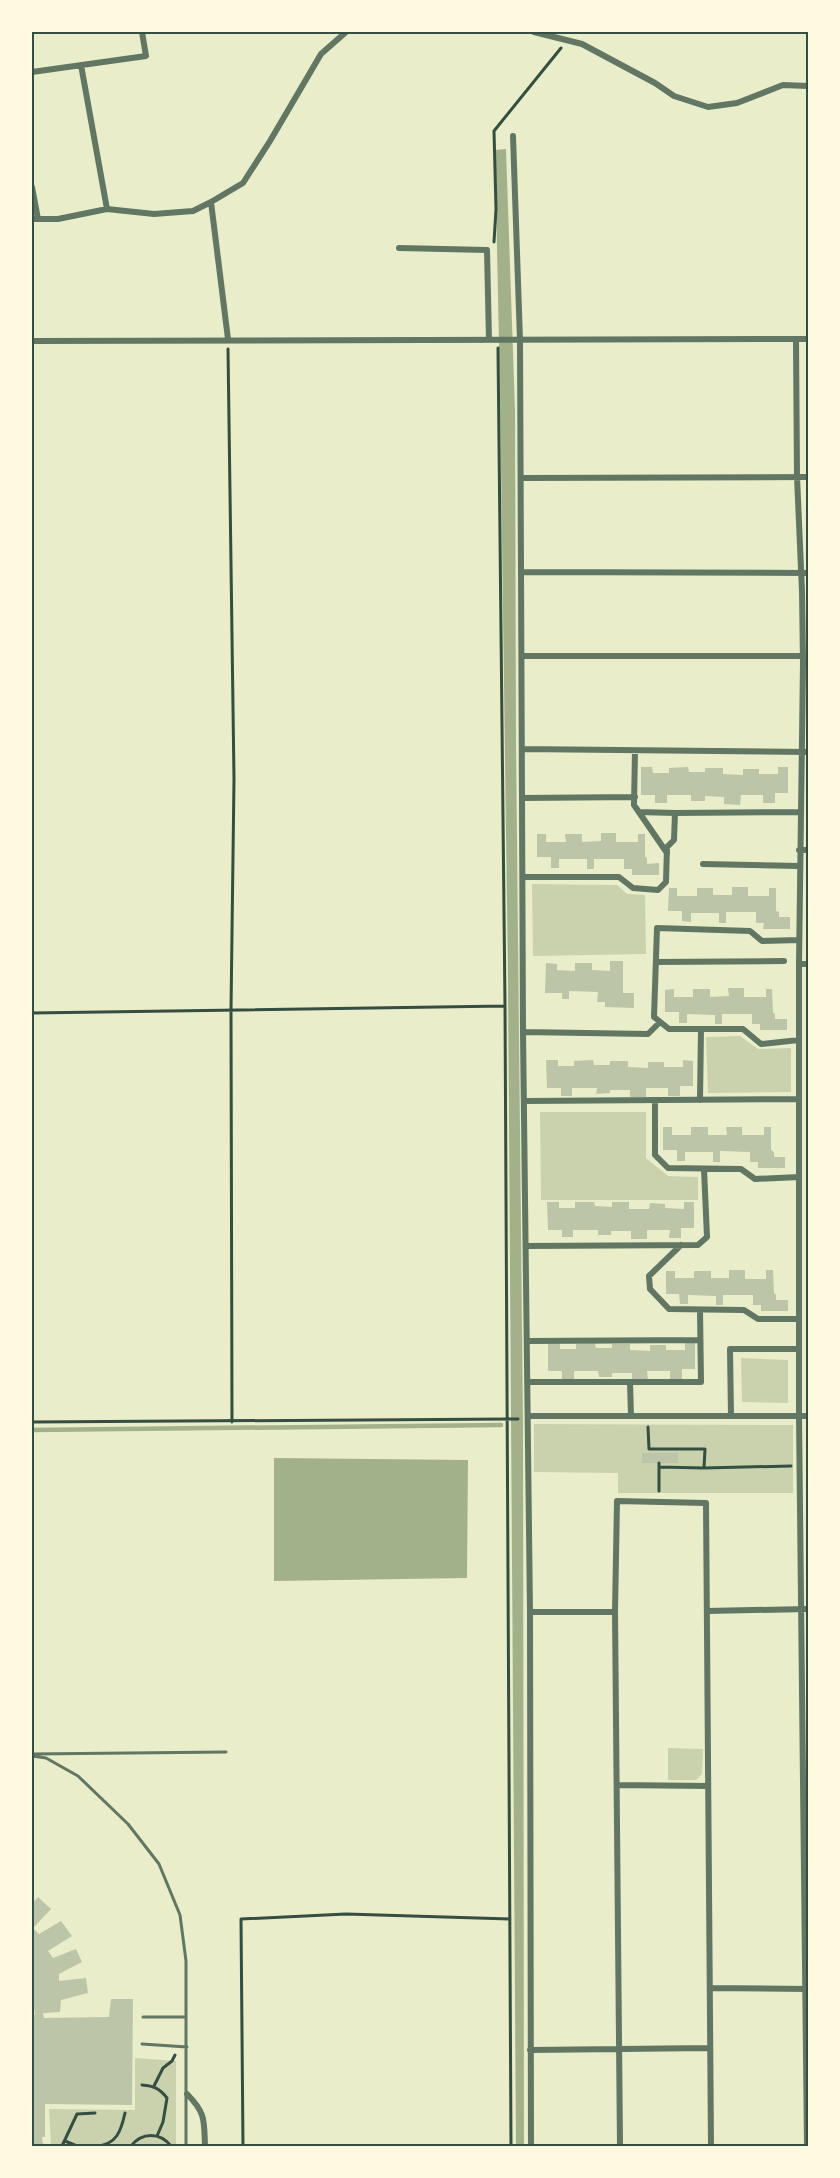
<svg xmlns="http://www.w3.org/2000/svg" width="840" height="2178" font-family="'Varela Round',sans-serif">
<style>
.green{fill:#cad2ad}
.water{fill:#a3b18a}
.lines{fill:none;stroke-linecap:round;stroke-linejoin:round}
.stream{stroke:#a3b18a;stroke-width:4.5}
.building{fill:#bcc5a7}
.path{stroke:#344e41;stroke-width:3}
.service{stroke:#617663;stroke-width:3}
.minor{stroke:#617663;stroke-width:6}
.neatline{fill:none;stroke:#344e41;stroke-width:2}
</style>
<rect width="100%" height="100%" fill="#e9edc9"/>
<path class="green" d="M532 884 617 885 627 894 645 895 646 954 533 956Z
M740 1036 758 1049 791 1048V1092L708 1093 706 1037Z
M540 1112H646V1158L668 1176 698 1177V1200H541Z
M741 1358 788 1360V1403L742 1402Z
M534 1424 793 1425V1493H618V1473L534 1472Z
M668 1748 703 1749 702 1774 696 1780H668Z
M135 2058 176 2061V2146H51L49 2109 135 2110Z"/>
<path class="water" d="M506 149 515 411 516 744 523 1422 524 2146H516L508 976 500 393 495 150Z
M274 1458 468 1460 467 1578 274 1581Z"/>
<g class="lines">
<path class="stream" d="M32 1430 501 1425"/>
</g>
<path class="building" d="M641 767H652L653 773H669V768L688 767 689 772H705V768H723V774L743 775V769H759V774H778V767H788V793H775V803H763V795H741L740 805 724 804V797L705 796V801H691V795H667V803H655V795H641Z
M601 833H616V842H638V834H645V857L647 858V864L659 863V875H632V869H624V859H594V869H587V859H559V868H551V857H537V834H546V842H566L565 834H582V842L601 841Z
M732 887H748V896H769V888H776V911L779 912V917H790V929H763L764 923H756V912H726V923H719V913H691V922L682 921V911H668L669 888H677V896H697V888H713V895H732Z
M610 961H623V993H634V1008L605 1007V1002H597L598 992 569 991V999H562V993H545L546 963 557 964V970L575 971V963H592V970L610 971Z
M728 988H744V997H766V989H772L773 1012 775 1014V1019H787V1030H760V1024H752V1014H722V1024H715V1015L687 1014V1023H679V1012H665V990L674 989V997H693V989H710V997L729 996Z
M546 1060H558V1066H574V1061L593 1060 594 1065H610V1061H628V1067L648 1068V1062H664V1067H683V1060L693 1061V1086H680V1096H668V1088H646V1097H630V1090H610V1093L596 1094 597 1088H572V1096H561V1088H547Z
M663 1127H672V1135H691V1127H708V1135H727L726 1127H742V1135H764V1127H771V1150L774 1152V1157H785V1168H758V1162H750V1152L720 1151V1162H713V1152H685V1161H677V1150H663Z
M547 1202H559V1208H575V1202H594L595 1206 612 1207V1202H629V1209H649L650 1203 665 1204V1208L684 1209V1202H694V1228H681V1238H669L670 1230H647V1239H631V1231H611V1235H598V1230H573V1237H562V1230H548Z
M729 1270H745V1279H766V1270H773L774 1293 776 1295V1300H788V1311H761V1305H753V1295H723V1305H716V1296L688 1295V1304H680L679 1294H666V1271H675V1278H694V1271H711V1278H729Z
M548 1343H560V1349H576V1344L595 1343 596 1348H612V1344H630V1350L650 1351V1345H666V1350H685V1343H695V1369H682V1379H670V1371H647L648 1380H632V1373H612V1377H599L598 1371H574V1379H562V1371H548Z
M642 1453H678V1463H642Z
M38 1897 51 1909 33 1928 39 1934 61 1921 72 1936 48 1951 53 1958 76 1949 82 1962 59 1974V1981L86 1978 88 1993 61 2000 60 2012 43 2013 44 2018 109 2017 111 1999H133L132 2105 45 2104V2137H42L43 2144H32V2015H35L32 1994V1904Z"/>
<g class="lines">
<path class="path" d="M494 242 496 209 494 131 561 48
M498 348 505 1006 511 2146
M228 349 234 779 231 1010 232 1422
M32 1013 505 1006
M32 1422 518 1419
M648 1427 649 1449H705L704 1468 791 1466
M659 1463V1491
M659 1467 704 1468
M142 2085C154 2086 159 2088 167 2098L163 2122 157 2136
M154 2086 163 2068 172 2061 175 2055
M65 2141 77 2146H89
M62 2146 77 2114 95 2113
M97 2146C117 2144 121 2131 125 2113
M131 2146C142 2132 160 2132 171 2146
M243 2146 241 1919 346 1914 510 1919"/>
<path class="service" d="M32 1754 226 1752
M32 1756 46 1758 78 1776 128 1824 159 1864 180 1915 186 1961V2146
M143 2017H186
M142 2044 187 2047"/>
<path class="minor" d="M534 32 582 44 655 83 674 96 708 107 737 103 783 85 808 86
M81 65 107 209
M32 72 146 56 142 32
M513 136 520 340 523 1032 530 1612 531 2146
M32 187 38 219
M211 202 228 339
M32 219H58L107 209 154 214 193 211 211 202 243 183 270 141 321 54 346 32
M399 248 487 250 489 340
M796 339 797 477 802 591 803 663 799 964
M32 341 808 339
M521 478 808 477
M521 572 808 573
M522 656H802
M522 749 808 752
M635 751 634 805 667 853
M522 798 635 797
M639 812 675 813
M799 850H808
M703 864 799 866
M523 877H619L633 888 658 890 666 882 667 847 674 840 675 813 799 812
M799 940 762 941 750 931 657 928 654 1017 669 1029H743L761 1044 799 1040
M656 962 784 961
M523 1032 648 1034 660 1022
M655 1100V1155L668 1168 741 1169 755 1179 799 1177
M700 1100 701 1029
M526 1101 799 1099
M681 1245 649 1276 650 1289 669 1309 744 1310 758 1319H799
M527 1246 698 1245 707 1237 704 1169
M528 1341 700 1340
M528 1382H701L700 1310
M630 1382 631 1416
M528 1416H808
M731 1416 730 1349H799
M707 1611 808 1609
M530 1612H615
M617 1785 708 1786
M710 1988 808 1989
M530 2050 709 2048
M187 2094C206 2113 204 2121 205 2146
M620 2146 615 1612 617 1501 706 1503 711 2146
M807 2146 799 1416V964H808"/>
</g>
<rect width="840" height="2178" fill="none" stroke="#fefae0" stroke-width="66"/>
<rect x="33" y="33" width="774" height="2112" class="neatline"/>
</svg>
